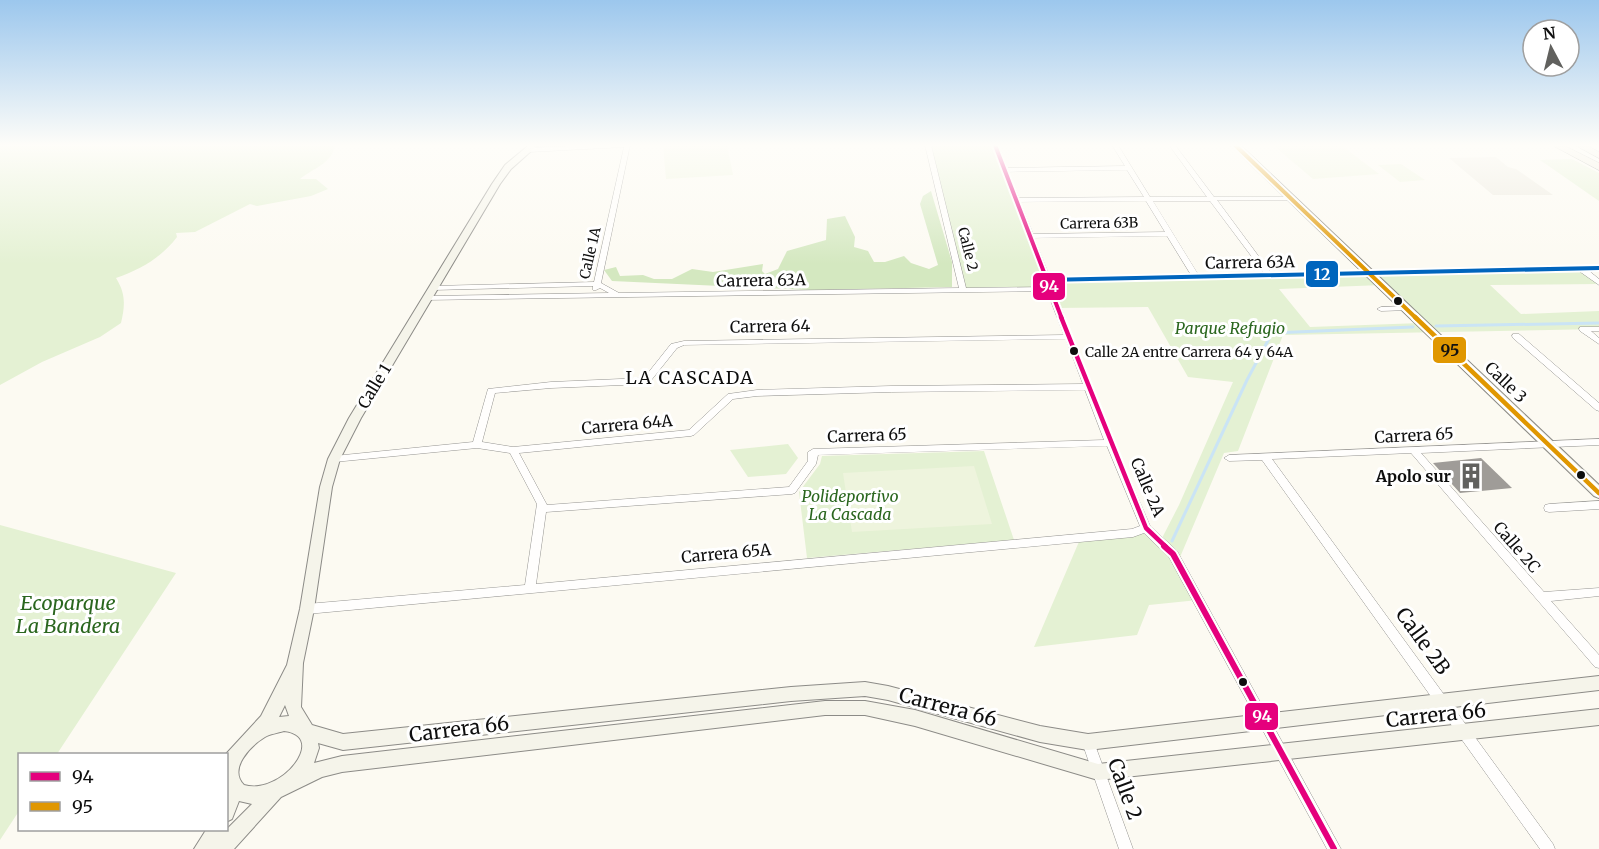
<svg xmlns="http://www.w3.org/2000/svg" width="1599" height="849" font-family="Merriweather,serif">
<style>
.green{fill:#e4f1d3;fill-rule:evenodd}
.forest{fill:#d4e8c0}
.pitch{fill:#eef4dd}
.plaza{fill:#ece9de}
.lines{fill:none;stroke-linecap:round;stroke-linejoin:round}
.stream{stroke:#cae4f5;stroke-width:3}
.building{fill:#9f9c98}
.street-casing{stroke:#959491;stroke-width:1}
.secondary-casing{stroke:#8c8b87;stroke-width:2}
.primary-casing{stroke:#82827e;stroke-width:1}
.street{fill:#fffefd;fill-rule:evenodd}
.secondary{fill:#f5f4ea;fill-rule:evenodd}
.primary{fill:#ece8d9;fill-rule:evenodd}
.bus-1-far2-casing{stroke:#fff;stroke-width:8}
.bus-1-far1-casing{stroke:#fff;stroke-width:9}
.bus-1-casing{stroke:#fff;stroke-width:10}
.bus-2-far1-casing{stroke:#fff;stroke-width:8}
.bus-2-casing{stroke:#fff;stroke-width:9}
.bus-3-casing{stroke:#fff;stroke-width:8}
.bus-1-far2{stroke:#e5007d;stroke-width:4}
.bus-1-far1{stroke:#e5007d;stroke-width:4.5}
.bus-1{stroke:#e5007d;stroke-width:6}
.bus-2-far1{stroke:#e09701;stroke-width:4}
.bus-2{stroke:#e09701;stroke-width:4.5}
.bus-3{stroke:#0065bd;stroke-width:4}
.bus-dot{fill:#0e0e0e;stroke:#fff;stroke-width:2}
.labels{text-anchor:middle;stroke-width:6;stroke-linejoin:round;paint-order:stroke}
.far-street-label{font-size:14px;fill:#0e0e0e;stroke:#fff}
.bus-label{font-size:14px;fill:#0e0e0e;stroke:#fff;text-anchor:start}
.street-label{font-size:16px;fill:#0e0e0e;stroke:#fff}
.park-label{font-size:16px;font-style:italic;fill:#2a661e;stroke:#fff}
.poi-label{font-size:16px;font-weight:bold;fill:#0e0e0e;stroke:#fff;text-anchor:end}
.neighbourhood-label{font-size:18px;letter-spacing:1.5px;fill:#0e0e0e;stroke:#fff}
.near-park-label{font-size:20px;font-style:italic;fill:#2a661e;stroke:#fff}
.near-street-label{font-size:20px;fill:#0e0e0e;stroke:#fff}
.line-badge{stroke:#fff;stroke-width:2}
.badge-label{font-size:16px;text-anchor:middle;font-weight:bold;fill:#fff}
.pale-badge-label{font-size:16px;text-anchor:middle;font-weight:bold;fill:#111}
</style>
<rect width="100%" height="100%" fill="#fcfaf2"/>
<path class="green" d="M0 145H335C332 164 313 168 300 179H316L328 189 311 196 257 206 250 204 195 232 176 233 177 237C161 258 141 269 116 278 126 294 125 306 121 323L100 337 42 362 0 385Z
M928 145H995L1046 280 1580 268 1599 284 1490 285 1521 314 1599 311V329L1283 335 1238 451 1224 453 1178 562 1198 600 1149 605 1137 635 1034 647 1081 537 1146 528 1160 542 1179 505 1233 382 1188 377 1148 307 1057 308 1048 289 963 290ZM1382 285 1421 323 1310 327 1279 289Z
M1572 159 1599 173V201L1540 160Z
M788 444 798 458 786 474 748 477 730 450Z
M984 451 1014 540 807 558 799 492 820 464 822 456Z
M0 525 176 573 57 754H20L19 811 0 840Z"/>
<path class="forest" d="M931 191 952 262V287L810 290 612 281 604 270 616 267 620 276 643 275 654 279H672L692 269 713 272 763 264 762 271 765 274 778 269 787 251 826 240 827 219 845 216 855 237 854 247 868 251 874 262H885L904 256 911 263 929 269 938 265 920 204 923 196Z"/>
<path class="pitch" d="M663 145H727L733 175 666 179Z
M1273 145H1341L1379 174 1313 179Z
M1401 164 1425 180 1400 182 1378 165Z
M974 466 992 524 852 532 843 473Z"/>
<path class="plaza" d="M1496 157 1508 167 1516 169 1553 195H1493L1449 158Z"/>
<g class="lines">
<path class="stream" d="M1436 326 1599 323
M1172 541 1247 380 1272 333 1413 327"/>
</g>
<path class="building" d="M1481 458 1512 488 1460 493 1433 463Z"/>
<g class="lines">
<g class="street-casing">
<path id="street" d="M589 145H630L601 283 619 293 959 288 925 145H931L966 288 1046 287 1041 280 1043 278 992 145H998L1007 168 1125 166 1112 145H1118L1150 197H1207L1169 145H1175L1214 197H1294L1295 198 1292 200H1217L1271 273 1599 266V270H1588L1599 279V285L1579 271 1051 282 1103 416 1150 526 1177 551 1341 849H1327L1169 557 1144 533 1133 537 307 614 303 612 301 609 303 606 307 604 525 585 537 504 510 453 477 448 334 462 331 461 329 459 331 457 334 456 473 442 488 389 551 382 644 378 671 344 684 341 1064 335 1047 291 424 300V296H427L609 293 600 288 596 290H593V286L433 290 429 288 433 286 594 282 624 147 529 152 526 150 529 148ZM1127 170 1144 197 1019 198 1008 172ZM1146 201 1165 232 1033 234 1020 202ZM1153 201H1210L1264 273 1198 274ZM1167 236 1191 275 1050 278 1034 238ZM1066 339 1083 384 891 386 757 390 728 394 689 430 513 447 482 442 495 393 551 388 646 384 649 383 677 348 684 345ZM1085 390 1104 440 813 449 808 452V461L789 487 547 505 519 453 691 436 694 435 733 399 757 396 891 392ZM1107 446 1140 526 1132 529 536 584 546 512 792 494 795 493 816 464 818 455Z
M1406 306H1409L1410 308 1409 310 1381 311 1377 309 1381 307Z
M1580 327H1599V331H1591L1599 338V344L1580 331 1579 329Z
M1513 334H1519L1599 403V411L1596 410 1513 338 1512 336Z
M1599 439V445L1421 453 1544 592 1599 588V596L1551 601 1599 655V668L1595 667 1411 453 1272 459 1553 844 1555 849H1540L1262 460 1229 461 1224 458 1229 455Z
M1599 501V509L1549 512 1545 511 1544 508 1545 505 1549 504Z
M1088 736 1092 738 1094 742 1133 849H1119L1082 742 1084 738Z"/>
</g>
<g class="secondary-casing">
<path id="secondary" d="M529 145H538L511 169 500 184 361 418 340 459 332 487 314 609 303 663 301 707 312 725 343 734 791 687 865 682 888 686 1040 726 1088 734 1599 676V690L1088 750 1040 742 888 700 865 696 791 701 343 750 318 743 319 748 314 763 342 756 825 701H865L915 710 1098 764 1599 709V725L1098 780 915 726 865 715H825L342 772 322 777 281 797 234 849H194L206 830H226L225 831 252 804 239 801 232 819 226 822V754L261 716 287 665 300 609 320 487 328 459 349 418 492 184 505 165ZM285 705 289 716 279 717ZM284 731C329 736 281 796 244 785 228 769 250 746 265 737 270 734 278 733 284 731Z
M1231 145H1240L1599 485V498L1594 496Z"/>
</g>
<g class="primary-casing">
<path id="primary" d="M1552 145H1563L1599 163V170Z
M1575 145H1586L1599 152V158Z"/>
</g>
<use href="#street" class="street"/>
<use href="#secondary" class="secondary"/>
<use href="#primary" class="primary"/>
<g class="bus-1-far2-casing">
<path id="bus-1-far2" d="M995 145 1062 319"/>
</g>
<g class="bus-1-far1-casing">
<path id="bus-1-far1" d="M1061 317 1146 528 1166 547"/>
</g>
<g class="bus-1-casing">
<path id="bus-1" d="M1164 546 1173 554 1334 849"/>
</g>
<g class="bus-2-far1-casing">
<path id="bus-2-far1" d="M1235 145 1417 319"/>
</g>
<g class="bus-2-casing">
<path id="bus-2" d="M1415 317 1599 493"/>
</g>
<g class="bus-3-casing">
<path id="bus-3" d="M1045 280 1599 268"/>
</g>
<use href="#bus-1-far2" class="bus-1-far2"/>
<use href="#bus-1-far1" class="bus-1-far1"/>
<use href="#bus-1" class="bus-1"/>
<use href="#bus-2-far1" class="bus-2-far1"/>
<use href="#bus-2" class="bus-2"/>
<use href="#bus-3" class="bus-3"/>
</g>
<linearGradient id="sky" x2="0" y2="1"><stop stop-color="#9cc7ed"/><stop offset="0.55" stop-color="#fefdf9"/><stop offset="1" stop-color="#fefdf9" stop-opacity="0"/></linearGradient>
<rect width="1599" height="264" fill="url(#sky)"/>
<defs>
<g id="building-bare" transform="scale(2.07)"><path d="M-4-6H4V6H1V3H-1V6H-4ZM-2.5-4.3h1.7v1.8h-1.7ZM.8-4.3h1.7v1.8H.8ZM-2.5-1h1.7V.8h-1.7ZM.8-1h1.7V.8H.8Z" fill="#61615e" stroke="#fff" stroke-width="2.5" paint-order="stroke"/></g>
</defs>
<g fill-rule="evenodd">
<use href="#building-bare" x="1471" y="476"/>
</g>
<g class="bus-dot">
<circle cx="1398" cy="301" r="5"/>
<circle cx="1074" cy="351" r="5"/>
<circle cx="1581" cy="475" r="5"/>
<circle cx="1243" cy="682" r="5"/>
</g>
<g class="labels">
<g class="far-street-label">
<text transform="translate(1099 223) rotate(-1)" y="5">Carrera 63B</text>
<text transform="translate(968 249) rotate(76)" y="5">Calle 2</text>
<text transform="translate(590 253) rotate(-77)" y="5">Calle 1A</text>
</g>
<g class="bus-label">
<text x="1085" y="357">Calle 2A entre Carrera 64 y 64A</text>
</g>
<g class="street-label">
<text transform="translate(1250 262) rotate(-1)" y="6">Carrera 63A</text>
<text transform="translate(761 280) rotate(-1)" y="6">Carrera 63A</text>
<text transform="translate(770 326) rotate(-1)" y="6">Carrera 64</text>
<text transform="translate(1506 382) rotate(44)" y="6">Calle 3</text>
<text transform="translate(374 386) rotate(-59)" y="6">Calle 1</text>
<text transform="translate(627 424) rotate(-5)" y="6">Carrera 64A</text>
<text transform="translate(867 435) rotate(-2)" y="6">Carrera 65</text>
<text transform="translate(1414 435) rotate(-3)" y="6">Carrera 65</text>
<text transform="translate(1148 487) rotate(67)" y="6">Calle 2A</text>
<text transform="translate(1517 547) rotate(49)" y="6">Calle 2C</text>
<text transform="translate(726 553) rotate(-5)" y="6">Carrera 65A</text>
</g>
<g class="park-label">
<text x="1230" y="334">Parque Refugio</text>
<text x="850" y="502">Polideportivo<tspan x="850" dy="18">La Cascada</tspan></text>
</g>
<g class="poi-label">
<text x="1451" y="482">Apolo sur</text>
</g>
<g class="neighbourhood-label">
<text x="690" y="384">LA CASCADA</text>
</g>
<g class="near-park-label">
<text x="68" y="610">Ecoparque<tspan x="68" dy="23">La Bandera</tspan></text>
</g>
<g class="near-street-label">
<text transform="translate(1423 641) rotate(54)" y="7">Calle 2B</text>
<text transform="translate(948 707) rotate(15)" y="7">Carrera 66</text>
<text transform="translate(1436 715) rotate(-6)" y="7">Carrera 66</text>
<text transform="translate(459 729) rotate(-7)" y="7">Carrera 66</text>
<text transform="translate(1125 789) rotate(70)" y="7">Calle 2</text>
</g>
</g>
<g class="line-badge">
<rect x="1305" y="260" width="34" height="28" rx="6" fill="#0065bd"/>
<rect x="1032" y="272" width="34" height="29" rx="6" fill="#e5007d"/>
<rect x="1432" y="336" width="35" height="28" rx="6" fill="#e09701"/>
<rect x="1244" y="702" width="35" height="29" rx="6" fill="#e5007d"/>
</g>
<g class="badge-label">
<text x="1322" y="280">12</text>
<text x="1049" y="292">94</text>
<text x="1262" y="722">94</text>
</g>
<g class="pale-badge-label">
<text x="1450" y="356">95</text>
</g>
<rect x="18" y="753" width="210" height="78" fill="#ffffff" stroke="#9f9f9f" stroke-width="1.5"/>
<rect x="30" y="772" width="30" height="9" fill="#e5007d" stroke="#9f9f9f" stroke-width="1.5"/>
<text x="72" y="783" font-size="18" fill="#0e0e0e">94</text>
<rect x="30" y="802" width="30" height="9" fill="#e09701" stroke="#9f9f9f" stroke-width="1.5"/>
<text x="72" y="813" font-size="18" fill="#0e0e0e">95</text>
<g transform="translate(1551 48) rotate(353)"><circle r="28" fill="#ffffff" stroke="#9f9f9f" stroke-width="1.5"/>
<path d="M0-4.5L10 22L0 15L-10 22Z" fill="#61615e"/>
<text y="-9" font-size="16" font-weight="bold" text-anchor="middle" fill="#0e0e0e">N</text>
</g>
</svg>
